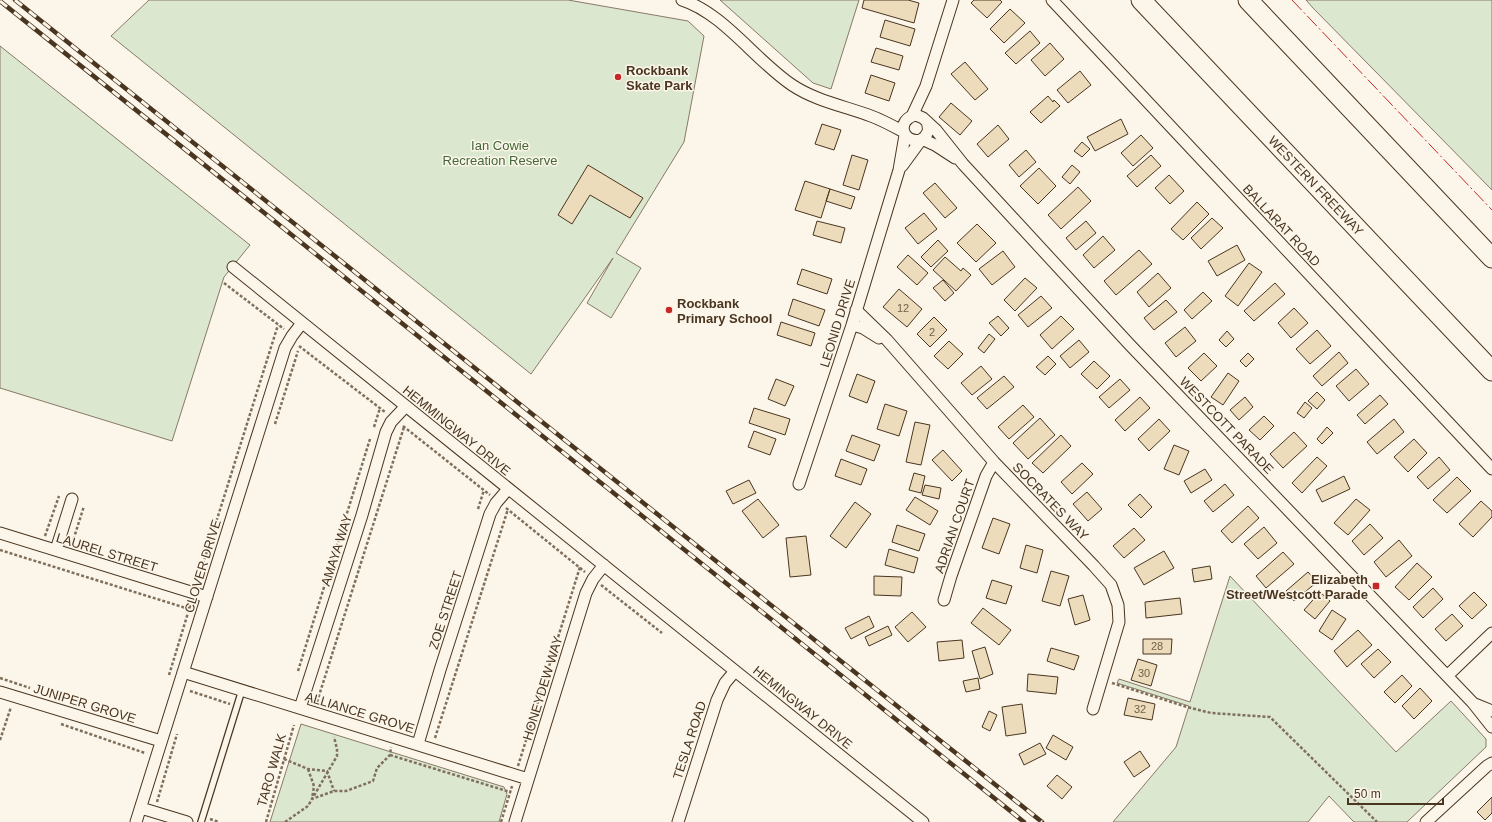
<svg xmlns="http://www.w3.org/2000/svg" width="1492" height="822" font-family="Arial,sans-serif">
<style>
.green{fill:#dce7d0;stroke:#887966}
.building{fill:#ecdcbc;stroke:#4a3520}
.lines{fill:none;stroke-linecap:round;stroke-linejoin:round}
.service-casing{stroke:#4a3520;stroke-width:8}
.minor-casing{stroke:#4a3520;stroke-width:13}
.trunk-casing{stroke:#4a3520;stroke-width:21}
.path{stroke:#7f6f5c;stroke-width:2.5;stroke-dasharray:3 2;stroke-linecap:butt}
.service{stroke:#fbf6e9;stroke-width:5.5}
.minor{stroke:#fbf6e9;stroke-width:11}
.trunk{stroke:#fbf6e9;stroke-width:19}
.rail-casing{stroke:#4a3520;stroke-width:4.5}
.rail{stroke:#fbf6e9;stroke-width:3;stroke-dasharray:9;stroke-linecap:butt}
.power{stroke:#c62828;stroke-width:1;stroke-dasharray:14 3 2 3;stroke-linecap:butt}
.poi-dot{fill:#c62828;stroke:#fbf6e9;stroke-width:1.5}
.labels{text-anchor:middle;stroke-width:3;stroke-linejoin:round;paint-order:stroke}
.number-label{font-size:11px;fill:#725f47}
.poi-label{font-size:13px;font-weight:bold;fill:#4a3520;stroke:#fbf6e9;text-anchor:start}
.park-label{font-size:13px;fill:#436837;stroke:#fbf6e9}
.street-label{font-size:13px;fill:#4a3520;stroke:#fbf6e9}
</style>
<rect width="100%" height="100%" fill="#fbf6e9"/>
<path class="green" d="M149 0H568L688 21 704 36 684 142 616 253 641 268 611 318 587 303 613 258 531 374 111 36Z
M720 0H859L831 89 813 83Z
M1306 0H1492V190L1313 8Z
M0 46 250 245 224 277 172 441 0 388Z
M1230 576 1396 752 1451 701 1486 739V747L1407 822H1354L1329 796 1308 822H1113L1176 747 1189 706 1117 683 1119 679 1190 702Z
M301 724 504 787 507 794 499 822H270Z"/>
<path class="building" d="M864 0H908L919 3 914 23 862 8Z
M974 0H1000L1002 2 987 18 971 3Z
M1010 9 1025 23 1004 43 990 29Z
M885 20 915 29 910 46 880 37Z
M1030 31 1040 43 1016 64 1005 53Z
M1050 43 1064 59 1045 76 1031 60Z
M876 48 903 56 899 70 871 62Z
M965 62 988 89 975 100 951 74Z
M1080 71 1091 85 1068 103 1057 90Z
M871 75 895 83 889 101 865 93Z
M1048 96 1053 102 1054 100 1060 106 1041 123 1030 112Z
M951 103 972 121 960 135 939 117Z
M1121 119 1128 134 1095 151 1087 137Z
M822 124 841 130 834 150 815 144Z
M998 125 1009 139 988 157 977 144Z
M1141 135 1153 148 1133 166 1121 153Z
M1082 142 1090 149 1082 157 1074 151Z
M1026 150 1036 162 1019 177 1009 165Z
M852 155 868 160 859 190 843 185Z
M1151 155 1161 166 1137 187 1127 176Z
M588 165 643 198 630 218 590 195 572 224 558 215Z
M1072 165 1080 172 1070 184 1062 177Z
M1039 168 1056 186 1038 204 1020 186Z
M1169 175 1184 191 1170 204 1155 188Z
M805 181 830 189 821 218 795 210Z
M935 183 957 208 945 218 923 193Z
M1078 187 1091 201 1061 229 1048 215Z
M830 189 855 197 851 209 826 201Z
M1197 202 1209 214 1183 240 1171 229Z
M924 213 937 229 918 244 905 228Z
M1212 218 1223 228 1201 249 1191 238Z
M817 221 845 228 841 243 813 235Z
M1086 221 1096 233 1076 250 1066 238Z
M977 224 996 243 976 262 957 243Z
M1103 236 1115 250 1094 268 1083 255Z
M938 240 948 251 931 267 921 257Z
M1237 245 1245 260 1217 276 1208 261Z
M1139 250 1152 264 1116 295 1104 281Z
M1003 251 1015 267 992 285 979 269Z
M908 255 928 273 917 285 897 267Z
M945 257 961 271 963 268 971 275 956 291 933 270Z
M1249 263 1262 272 1238 306 1225 296Z
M802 269 832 279 827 294 797 284Z
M1158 273 1171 288 1149 307 1137 292Z
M1025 278 1037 288 1015 311 1004 300Z
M943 280 954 293 945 301 933 288Z
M1275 283 1285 294 1254 321 1244 311Z
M899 289 922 309 907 327 883 307Z
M1203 292 1212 301 1192 319 1184 310Z
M1041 296 1052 308 1028 327 1018 315Z
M793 299 825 310 819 326 788 315Z
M1166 300 1177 312 1154 330 1144 318Z
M1294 308 1308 323 1291 338 1278 323Z
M998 316 1009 328 1001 336 989 323Z
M1061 316 1074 329 1052 349 1040 335Z
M934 317 947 330 930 347 917 334Z
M781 322 815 333 811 346 777 335Z
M1185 327 1196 341 1176 357 1165 343Z
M1317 330 1331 346 1310 364 1296 349Z
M1227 331 1234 339 1226 347 1219 340Z
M989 334 995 339 984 353 978 348Z
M1079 340 1089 352 1070 368 1060 356Z
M949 341 963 354 948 369 934 356Z
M1339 352 1348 363 1322 386 1313 376Z
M1204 353 1217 366 1201 381 1188 368Z
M1248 353 1254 359 1246 367 1240 361Z
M1048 356 1056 364 1045 375 1036 367Z
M1094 361 1110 376 1097 389 1081 374Z
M981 366 992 379 972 395 961 383Z
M1356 369 1369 384 1349 401 1336 386Z
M1228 373 1239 381 1223 405 1211 397Z
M857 374 875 381 867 403 849 396Z
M1004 376 1014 387 987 409 977 398Z
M776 379 794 386 785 406 768 399Z
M1120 379 1130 390 1109 408 1099 397Z
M1317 392 1325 400 1317 409 1308 401Z
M1380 395 1388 404 1365 424 1357 415Z
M1140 397 1150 408 1125 431 1115 420Z
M1245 397 1253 407 1239 420 1230 410Z
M1305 402 1312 408 1304 418 1297 413Z
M885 404 907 411 899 436 877 429Z
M1023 405 1034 417 1009 439 998 427Z
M754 408 790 419 785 435 749 423Z
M1264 416 1274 426 1260 440 1249 430Z
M1040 418 1055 435 1028 459 1013 443Z
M1159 419 1170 431 1149 451 1138 439Z
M1394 419 1404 432 1377 454 1367 442Z
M915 422 930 425 921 465 906 462Z
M1327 427 1333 433 1322 444 1317 439Z
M754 431 776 439 770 455 748 447Z
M1294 432 1307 446 1283 468 1270 454Z
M852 435 880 445 874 461 846 451Z
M1061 435 1071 446 1043 473 1032 463Z
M1414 439 1427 453 1408 472 1394 457Z
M1174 445 1189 451 1179 475 1164 469Z
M943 450 962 471 952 481 932 460Z
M1317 457 1327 466 1302 493 1292 483Z
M1439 457 1450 470 1428 489 1417 477Z
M841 459 867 469 861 485 835 476Z
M1082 463 1093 474 1072 494 1061 482Z
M1205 469 1212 480 1191 493 1184 481Z
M914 473 925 476 921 493 909 490Z
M1344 476 1350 489 1322 502 1316 490Z
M1457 477 1471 491 1447 513 1433 500Z
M749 480 756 493 733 504 726 491Z
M1225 484 1234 495 1213 512 1204 501Z
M925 485 941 488 939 499 922 495Z
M1087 492 1102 509 1088 521 1073 504Z
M1140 494 1152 507 1141 518 1128 505Z
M915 497 938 511 930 525 906 510Z
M758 499 779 525 763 538 742 511Z
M1356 499 1370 510 1348 535 1334 523Z
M1481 501 1492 511V517L1473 537 1459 524Z
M855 502 871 514 846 548 830 536Z
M1248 506 1259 518 1232 543 1221 531Z
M993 518 1010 524 999 554 982 548Z
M1370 524 1383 538 1364 555 1352 541Z
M897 525 925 534 919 551 892 542Z
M1264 527 1277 543 1258 559 1244 544Z
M1134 528 1145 540 1124 558 1113 546Z
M806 536 811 575 790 577 786 538Z
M1399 540 1412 556 1386 577 1374 562Z
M1026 545 1043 550 1037 573 1020 568Z
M889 549 918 558 914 573 885 565Z
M1164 551 1174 568 1144 585 1134 568Z
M1283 552 1294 564 1266 588 1256 576Z
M1417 563 1432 577 1409 600 1395 587Z
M1210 566 1212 579 1194 582 1192 569Z
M1051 571 1069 576 1060 606 1042 601Z
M1308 572 1317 582 1294 601 1286 591Z
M874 576 902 577 901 596 874 595Z
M992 580 1012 586 1006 604 986 598Z
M1433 588 1443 599 1423 618 1413 607Z
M1320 592 1330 601 1315 619 1304 610Z
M1474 592 1487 605 1472 619 1459 606Z
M1083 595 1090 620 1075 625 1068 599Z
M1180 598 1182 614 1146 618 1145 602Z
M983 608 1011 630 999 645 971 623Z
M1332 610 1346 619 1332 640 1319 631Z
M912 612 926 627 908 642 895 627Z
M1452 614 1463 626 1446 641 1435 629Z
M869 616 874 627 851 639 845 628Z
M888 626 892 635 869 646 865 637Z
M1358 630 1372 645 1347 667 1334 651Z
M1143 639H1172L1171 654H1143Z
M962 640 964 658 939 661 937 642Z
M985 647 993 674 980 679 972 651Z
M1051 648 1079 656 1074 670 1047 661Z
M1378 649 1391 662 1374 678 1361 664Z
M1138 659 1157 665 1151 686 1131 680Z
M1028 674 1058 677 1056 694 1027 691Z
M1402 675 1412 686 1395 703 1384 692Z
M978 678 980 689 966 692 963 681Z
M1420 688 1432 701 1414 719 1402 706Z
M1128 698 1155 704 1152 720 1124 715Z
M1022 704 1026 733 1006 736 1002 707Z
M989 711 997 715 990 731 982 727Z
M1053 735 1073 747 1066 760 1046 748Z
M1040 743 1046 754 1024 765 1019 754Z
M1140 751 1150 766 1134 777 1124 762Z
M1057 775 1072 787 1062 799 1047 786Z
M1492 797V813L1485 820 1477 812Z"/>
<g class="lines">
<g class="service-casing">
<path id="service" d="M201 822 242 690"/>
</g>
<g class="minor-casing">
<path id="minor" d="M682 0C723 13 755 60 792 85 816 101 844 106 871 116 882 120 893 126 904 132
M1052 0 1492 469
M912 116 926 86 953 0
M927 122C930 130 928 135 921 140 901 144 896 119 916 115L923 118 936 130 963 164 1130 345 1473 703 1492 727
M922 139 935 145 955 158
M902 166 921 140
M233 267 923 822
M856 310 887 340 994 462 1094 566 1111 585 1118 605 1119 622 1093 709
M852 325 863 328 879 338
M799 484 852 325 899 170 905 135
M0 533 207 597
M56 550 72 499
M944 600 951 576 986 476 994 462
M183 672 528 779
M1447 676 1492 633
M0 692 161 741
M1475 704 1492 711
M300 708 362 515 386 432 391 422 406 406
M418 744 440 670 490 514 496 503 508 489
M141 808 187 822
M136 822 285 348 292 336 302 323
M515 822 586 593 593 579 604 565
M678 822 717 700 725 683 735 671
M1426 822 1487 766 1492 763"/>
</g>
<g class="trunk-casing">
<g id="trunk">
<path id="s1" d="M1141 0 1492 371"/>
<path d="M1248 0 1492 258"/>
</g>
</g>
<path class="path" d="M224 283 284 329
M299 346 385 412
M275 424 298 351
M403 426 490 495
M374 427 380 408
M506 508 585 572
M478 509 484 490
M45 536 59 496
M72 544 84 506
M0 550 189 609
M197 583 278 325
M601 585 662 633
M298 671 370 439
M169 675 191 603
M0 678 30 688
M1112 683 1187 707 1211 713 1270 717 1377 822
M190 691 230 704
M317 702 404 427
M61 724 145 753
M435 738 508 509
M0 740 11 707
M390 755 510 792
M284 759 308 769 327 771 334 791
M518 766 580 567
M308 769 314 786 312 799 334 791H346L373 781 377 768 390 755 391 747
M157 802 177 734
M210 819 219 822
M266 822 294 725
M285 822 308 806 337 756V749L334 737
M501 822 512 786"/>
<use href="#service" class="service"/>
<use href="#minor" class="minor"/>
<use href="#trunk" class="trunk"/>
<g class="rail-casing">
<path id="rail" d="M15 0 1042 822
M0 1 1024 822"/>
</g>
<use href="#rail" class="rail"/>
<path class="power" d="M1292 0 1492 210"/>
</g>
<g class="poi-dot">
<circle cx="618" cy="77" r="4"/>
<circle cx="669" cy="310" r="4"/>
<rect x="1372" y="582" width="8" height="8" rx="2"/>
</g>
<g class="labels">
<g class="number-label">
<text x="903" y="312">12</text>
<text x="932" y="336">2</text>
<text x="1157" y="650">28</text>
<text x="1144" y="677">30</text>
<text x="1140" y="713">32</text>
</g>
<g class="poi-label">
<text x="626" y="75">Rockbank<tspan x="626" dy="15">Skate Park</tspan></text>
<text x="677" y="308">Rockbank<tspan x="677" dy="15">Primary School</tspan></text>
<text x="1368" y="584" text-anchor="end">Elizabeth<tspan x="1368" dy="15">Street/Westcott Parade</tspan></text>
</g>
<g class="park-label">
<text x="500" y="150">Ian Cowie<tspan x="500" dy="15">Recreation Reserve</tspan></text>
</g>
<g class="street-label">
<text dy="5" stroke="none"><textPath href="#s1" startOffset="255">WESTERN FREEWAY</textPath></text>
<text transform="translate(1282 225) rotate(47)" y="5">BALLARAT ROAD</text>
<text transform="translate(837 323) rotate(-73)" y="5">LEONID DRIVE</text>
<text transform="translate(1227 425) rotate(46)" y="5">WESTCOTT PARADE</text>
<text transform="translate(457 430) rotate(39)" y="5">HEMMINGWAY DRIVE</text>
<text transform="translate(1051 501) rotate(46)" y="5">SOCRATES WAY</text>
<text transform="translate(954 526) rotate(-71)" y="5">ADRIAN COURT</text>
<text transform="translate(336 550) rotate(-72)" y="5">AMAYA WAY</text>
<text transform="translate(107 552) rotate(17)" y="5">LAUREL STREET</text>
<text transform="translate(202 566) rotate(-73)" y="5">CLOVER DRIVE</text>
<text transform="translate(445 610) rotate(-72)" y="5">ZOE STREET</text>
<text transform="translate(542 688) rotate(-73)" y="5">HONEYDEW WAY</text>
<text transform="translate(85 703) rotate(17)" y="5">JUNIPER GROVE</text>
<text transform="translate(803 707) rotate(39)" y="5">HEMINGWAY DRIVE</text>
<text transform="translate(360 712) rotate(17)" y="5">ALLIANCE GROVE</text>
<text transform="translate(689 740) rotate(-72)" y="5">TESLA ROAD</text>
<text transform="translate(271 770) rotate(-74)" y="5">TARO WALK</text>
</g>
</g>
<path d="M1348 798v6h95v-6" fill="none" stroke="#4a3520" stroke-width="2"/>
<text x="1354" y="798" font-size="12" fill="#4a3520" stroke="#fbf6e9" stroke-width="3" paint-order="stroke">50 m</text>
</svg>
